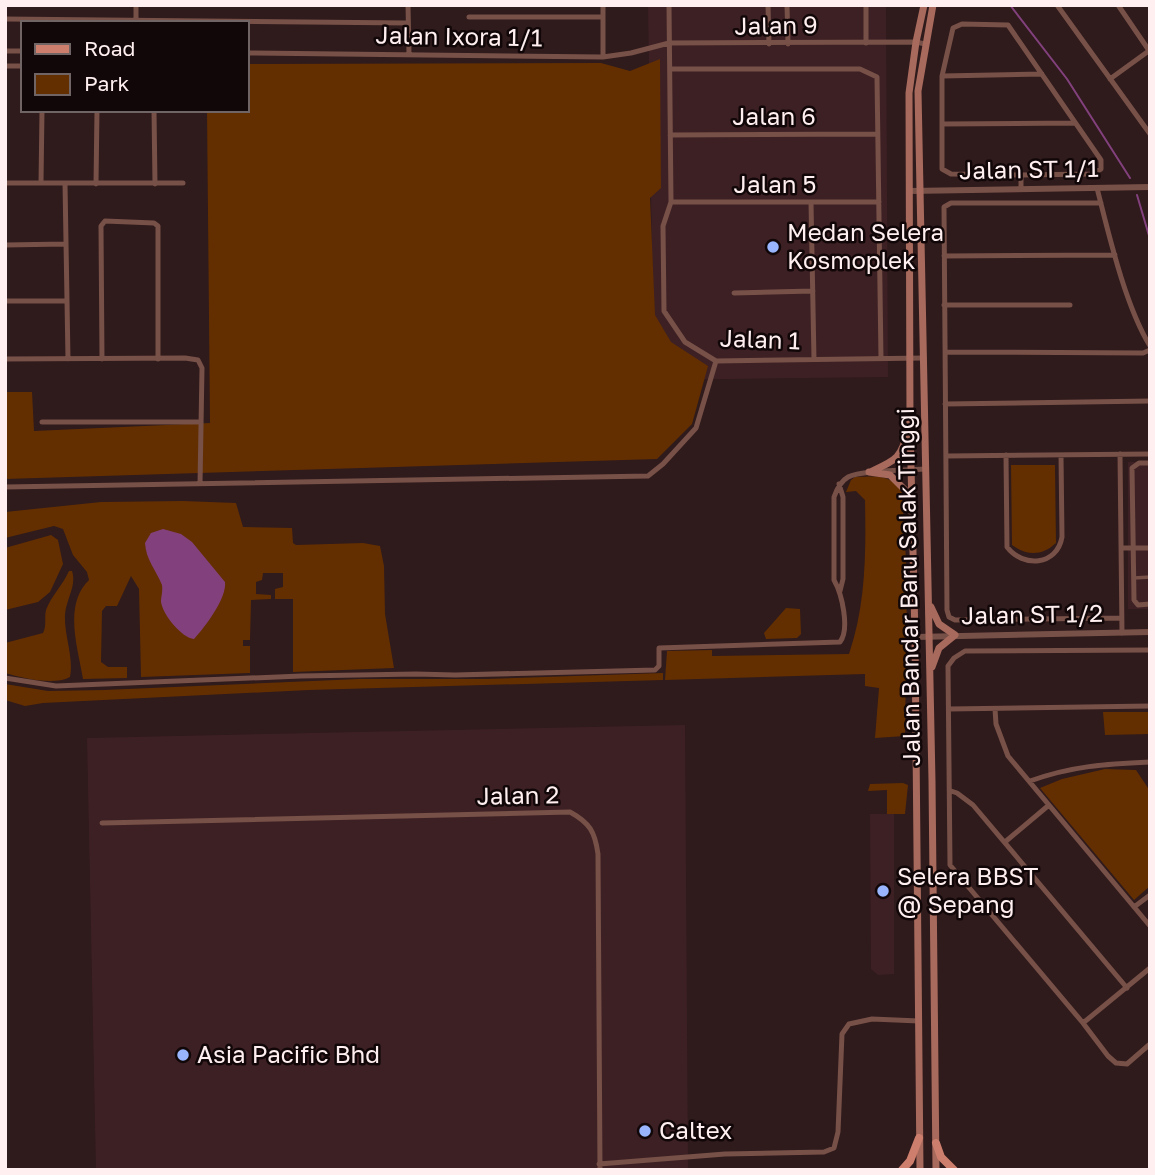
<svg xmlns="http://www.w3.org/2000/svg" width="1155" height="1175" font-family="'Golos Text',sans-serif">
<style>
.built{fill:#3d2024}
.green{fill:#632f00}
.water{fill:#82417d}
.lines{fill:none;stroke-linecap:round;stroke-linejoin:round}
.stream{stroke:#82417d;stroke-width:2}
.pedestrian{stroke:#775047;stroke-width:3.5}
.minor{stroke:#775047;stroke-width:5}
.tertiary{stroke:#775047;stroke-width:6}
.secondary{stroke:#a76a5c;stroke-width:7}
.primary{stroke:#cd7e6c;stroke-width:8}
.poi-dot{fill:#98b5fd;stroke:#110708;stroke-width:2.5}
.labels{text-anchor:middle;stroke-width:5;stroke-linejoin:round;paint-order:stroke}
.street-label{font-size:24px;fill:#ffeff0;stroke:#110708}
.poi-label{font-size:24px;fill:#ffeff0;stroke:#110708;text-anchor:start}
</style>
<rect width="100%" height="100%" fill="#2f1a1c"/>
<path class="built" d="M648 5H886L888 377 654 380Z
M1128 462H1150V609H1128Z
M685 725 688 1170H96L87 738Z
M870 814H894V974L878 975 871 969Z"/>
<path class="green" d="M660 59 661 188 650 198 655 315 671 342 708 366 692 424 657 459 5 479V392H32L34 431 210 423 207 110H247V64L601 63 630 71Z
M1011 465H1055L1056 543C1042 556 1027 556 1012 545Z
M855 477C876 477 886 473 902 490L907 579 905 736 875 738 879 688 865 686V674L665 680 667 651 712 650V656L849 654C866 604 866 553 865 500L856 491 846 492 851 480Z
M183 501 236 503 243 527 292 528 293 543 296 545 363 543 380 546 384 566 385 614 394 668 293 672V599H275V589L283 587V573H263L262 580 256 582V594L271 595V599L251 600 250 640H243V646H250V673L141 677 139 589 131 576 117 606H106L102 611 101 662 108 667H127V678L83 679C78 648 63 605 89 580L87 572 73 555 63 529 54 526 5 538V512L101 502Z
M51 535 58 540 63 564 50 592 38 602 5 610V548Z
M69 571H72C77 586 66 599 65 615 64 635 74 657 70 677 53 686 23 678 5 673V643L43 633C47 625 44 618 46 610 51 596 63 585 69 571Z
M786 608 800 609 801 634 797 638 766 639 764 633Z
M663 673V680L309 690 43 703 25 706 5 700V684L48 691 104 690 359 679H486Z
M1103 712H1150V734L1105 735Z
M1105 769 1136 770 1150 791V886L1134 900 1040 788 1062 779Z
M870 784 903 783 908 785 905 814H887V790L868 791Z"/>
<path class="water" d="M163 529 181 534 192 542 225 582C227 598 205 627 194 639 182 638 163 615 161 602 161 597 163 591 162 585 156 570 146 560 145 543L151 533Z"/>
<g class="lines">
<path class="stream" d="M1010 5 1067 79 1130 178
M1137 195 1150 239"/>
<path class="pedestrian" d="M1134 578 1150 577"/>
<path class="minor" d="M408 5 409 54
M669 5 671 202 663 226 664 311 685 342 716 361 924 358
M768 5 769 44
M787 5 788 44
M866 5V43
M1057 5 1150 134
M1118 5 1150 52
M469 17H603
M5 19 408 23
M136 23V5
M5 51H23
M247 53 603 57 631 53 669 43 916 42 925 44
M603 57V5
M5 66H23
M670 69H860L877 77 881 359
M942 76 1042 74
M1110 79 1150 50
M154 110 155 184
M942 124 1075 123
M670 135 877 134
M1021 175 951 174 942 169V76L953 28 962 24 1008 25 1101 160V169L1092 174 1021 175V189
M5 183H183
M41 183 42 110
M65 183 68 359
M96 184 97 110
M1097 188C1109 235 1125 305 1150 346
M671 202H879
M811 202 814 360
M1101 203H951L944 207 947 610 949 617 955 620 1121 618
M5 245 65 244
M944 256 1115 255
M734 293 813 291
M5 301H65
M944 305H1070
M945 352 1143 353 1150 350
M5 359 185 358 198 360 202 368 200 484
M102 359 101 226 105 221 154 223 158 226V359
M945 404 1150 401
M42 422H201
M1120 454 1122 633
M1006 455 1007 547C1023 568 1057 566 1062 537L1061 455
M947 456 1150 454
M1150 463H1139L1132 468 1134 600 1138 605 1150 604
M882 471 926 469
M839 484 843 497V579L840 591
M5 487 648 476 663 464 696 428 716 361
M1121 548H1150
M1150 650 965 651 954 658 948 666 950 865 1083 1023 1108 1056 1116 1063 1127 1064 1150 1044
M5 678 56 686 301 676 416 674 455 675 655 670 659 666V648L840 642C850 629 842 594 834 580V497C842 475 851 474 872 472
M949 709 1150 706
M995 709 996 724 1008 756 1150 926
M1030 781C1072 766 1105 764 1150 762
M951 791 957 793 973 805 1127 988
M102 823 570 812C590 823 595 832 598 854L600 1170
M1005 842 1049 805
M1134 907 1150 895
M1083 1023 1150 968
M599 1164 725 1154 824 1152 834 1148 838 1132 842 1034 849 1024 872 1019 919 1021"/>
<path class="tertiary" d="M910 191 1150 187
M915 637 1150 632"/>
<path class="secondary" d="M933 5 918 91 932 781 936 1170
M869 472 890 475 907 492 908 499
M870 472C896 460 901 459 908 430
M931 607 939 624 955 635 939 648 932 667
M920 1170 915 637 910 423 909 93 916 42 924 5"/>
<path class="primary" d="M936 1143 941 1157 954 1170
M902 1170 910 1161 919 1138"/>
</g>
<g class="poi-dot">
<circle cx="773" cy="247" r="7"/>
<circle cx="883" cy="891" r="7"/>
<circle cx="183" cy="1055" r="7"/>
<circle cx="645" cy="1131" r="7"/>
</g>
<g class="labels">
<g class="street-label">
<text transform="translate(776 26) rotate(-1)" y="8">Jalan 9</text>
<text transform="translate(459 37) rotate(1)" y="8">Jalan Ixora 1/1</text>
<text x="774" y="125">Jalan 6</text>
<text transform="translate(1029 170) rotate(-1)" y="8">Jalan ST 1/1</text>
<text x="775" y="193">Jalan 5</text>
<text transform="translate(760 340) rotate(2)" y="8">Jalan 1</text>
<text transform="translate(909 587) rotate(-91)" y="8">Jalan Bandar Baru Salak Tinggi</text>
<text transform="translate(1032 615) rotate(-1)" y="8">Jalan ST 1/2</text>
<text transform="translate(518 796) rotate(-1)" y="8">Jalan 2</text>
</g>
<g class="poi-label">
<text x="787" y="241">Medan Selera<tspan x="787" dy="28">Kosmoplek</tspan></text>
<text x="897" y="885">Selera BBST<tspan x="897" dy="28">@ Sepang</tspan></text>
<text x="197" y="1063">Asia Pacific Bhd</text>
<text x="659" y="1139">Caltex</text>
</g>
</g>
<rect width="1155" height="1175" fill="none" stroke="#ffeff0" stroke-width="14"/>
<rect x="21" y="21" width="228" height="91" fill="#110708" stroke="#706465" stroke-width="2"/>
<rect x="35" y="44" width="35" height="10" fill="#cd7e6c" stroke="#706465" stroke-width="2"/>
<text x="84" y="56" font-size="21" fill="#ffeff0">Road</text>
<rect x="35" y="74" width="35" height="21" fill="#632f00" stroke="#706465" stroke-width="2"/>
<text x="84" y="91" font-size="21" fill="#ffeff0">Park</text>
</svg>
